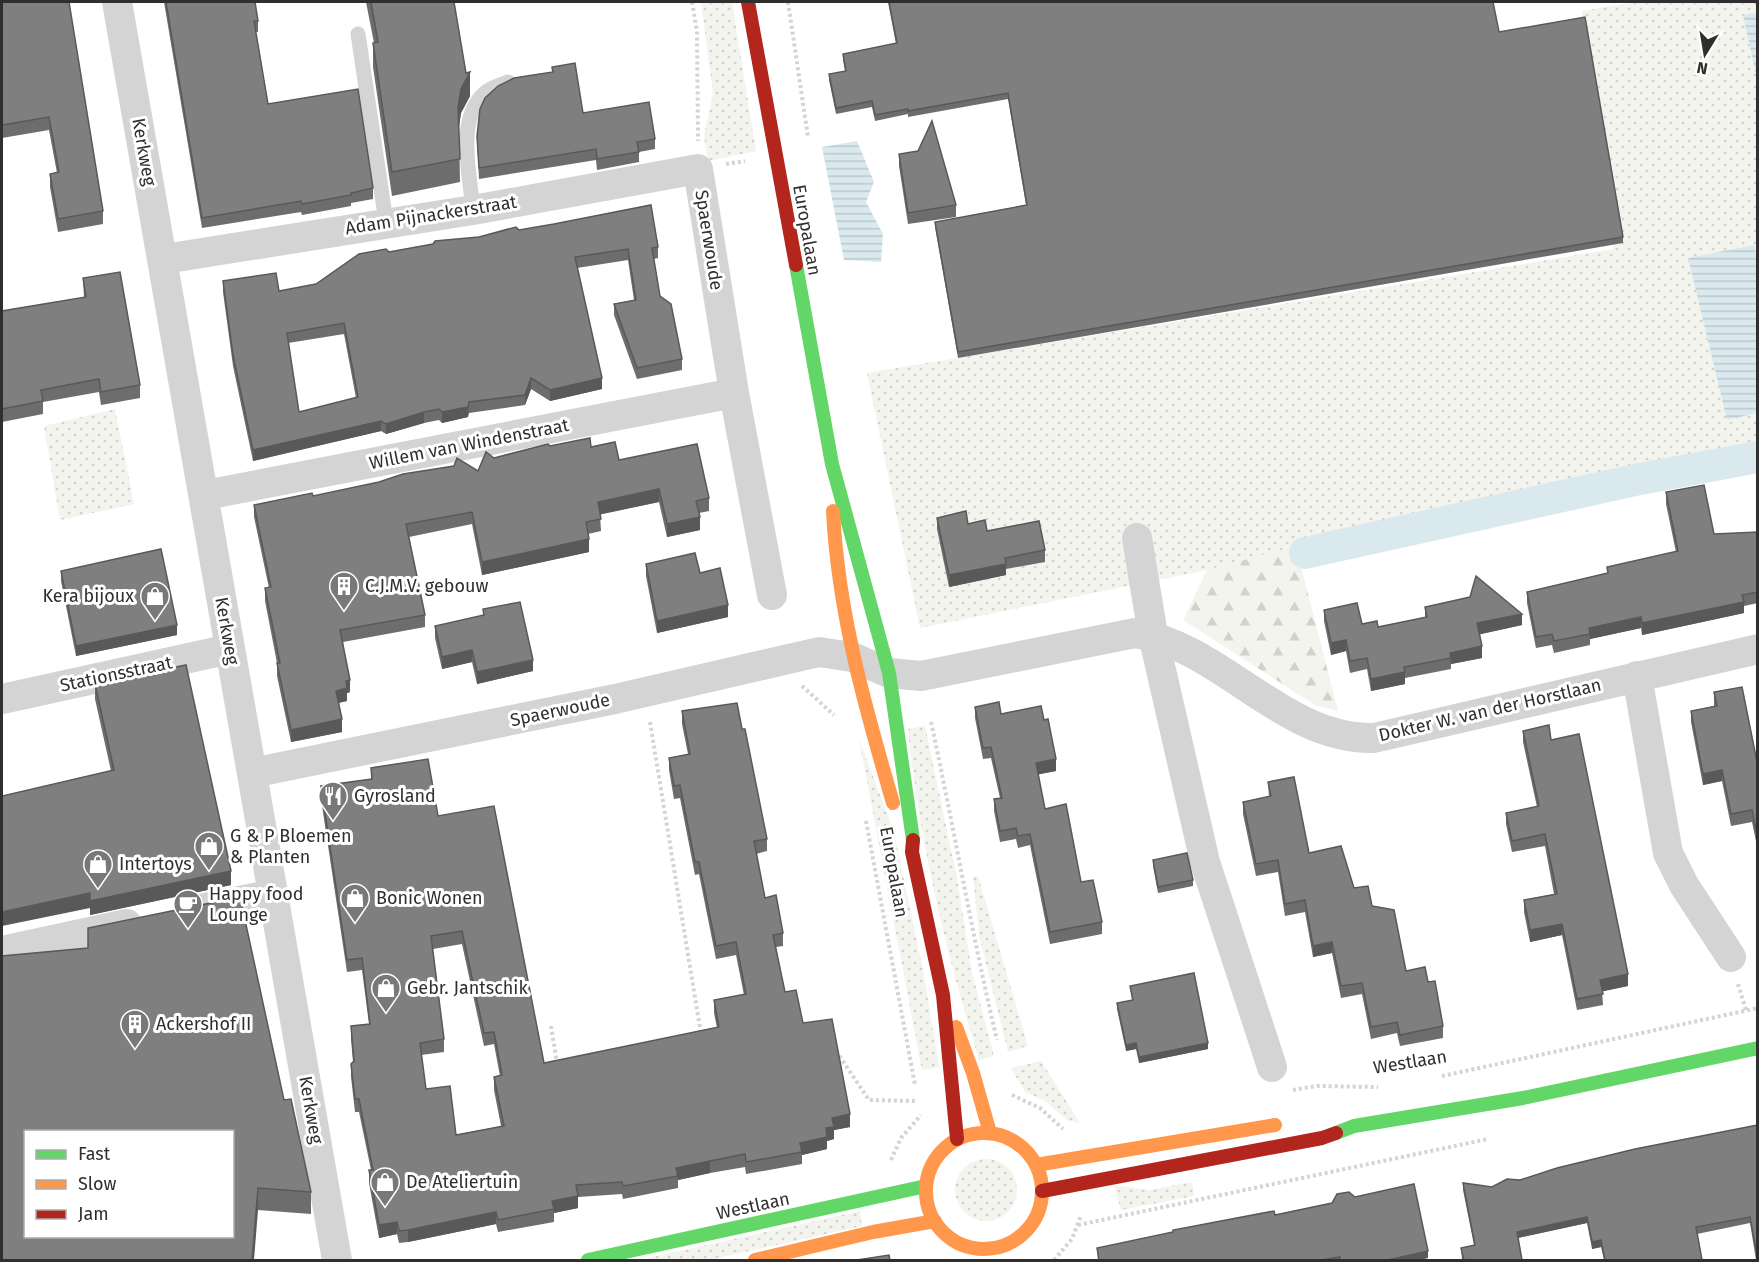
<svg xmlns="http://www.w3.org/2000/svg" width="1759" height="1262" font-family="'Fira Sans',sans-serif">
<style>
.grass{fill:url(#grass-dots)}
.forest{fill:url(#forest-firs)}
.water{fill:url(#water-rules)}
.lines{fill:none;stroke-linecap:round;stroke-linejoin:round}
.canal{stroke:#dae9ee;stroke-width:32}
.path{stroke:#d4d4d4;stroke-width:4;stroke-dasharray:3 3;stroke-linecap:butt}
.lane{stroke:#d4d4d4;stroke-width:15}
.street{stroke:#d4d4d4;stroke-width:30}
.fast{stroke:#63d668;stroke-width:14}
.slow{stroke:#ff974d;stroke-width:14}
.jam{stroke:#b3261e;stroke-width:14}
.wall{fill:#6d6d6d;fill-rule:evenodd}
.shaded-wall{fill:#595959}
.building{fill:#7f7f7f;stroke:#595959;stroke-width:1.5;fill-rule:evenodd}
.labels{text-anchor:middle;stroke-width:6;stroke-linejoin:round;paint-order:stroke}
.street-label{font-size:18px;fill:#2f2f2f;stroke:#fff}
.poi-label{font-size:18px;fill:#2f2f2f;stroke:#fff;text-anchor:start}
</style>
<defs>
<pattern id="grass-dots" width="8" height="8" patternUnits="userSpaceOnUse" patternTransform="scale(1.5)"><rect width="8" height="8" fill="#f2f4ed"/><path d="M2 2h.1M6 6h.1" fill="none" stroke="#d0d2cc" stroke-width="1.8" stroke-linecap="round"/></pattern>
<pattern id="forest-firs" width="22" height="20" patternUnits="userSpaceOnUse" patternTransform="scale(1.5)"><rect width="22" height="20" fill="#f2f4ed"/><path d="M5 1l3.5 6h-7zM16 11l3.5 6h-7z" fill="#d0d2cc"/></pattern>
<pattern id="water-rules" width="6" height="5" patternUnits="userSpaceOnUse" patternTransform="scale(1.5)"><rect width="6" height="5" fill="#dae9ee"/><path d="M0 2.5h6" fill="none" stroke="#bbc8cc"/></pattern>
</defs>
<rect width="100%" height="100%" fill="#fff"/>
<path class="grass" d="M701 2H732L756 151 708 161 704 136 713 93Z
M1636 2H1757V12L1744 15 1757 79V261L1754 245 1688 258 1727 419 1757 413V450L1557 489 1296 546 1207 570 920 628 867 373 1613 249 1582 11Z
M115 409 134 504 60 520 44 426Z
M925 726 957 878 972 972 994 1056 979 1060C946 952 919 841 908 729Z
M859 739 894 832 924 975 939 1067 922 1070Z
M978 876 1028 1046 1008 1052 979 935 973 877Z
M1041 1061 1080 1123 1067 1120 1045 1101 1025 1092 1011 1068Z
M955 1190a31 31 0 1 1 62 0a31 31 0 1 1-62 0Z
M1192 1182 1194 1196 1121 1210 1114 1185 1149 1190Z
M860 1211 862 1226 709 1260H639Z"/>
<path class="forest" d="M1296 546V547L1338 711 1315 705 1183 620 1207 570Z"/>
<path class="water" d="M1757 12H1758L1757 79 1743 15Z
M857 141 874 182 866 202 883 234 881 262 844 260 822 147Z
M1754 245 1758 261 1757 413 1727 420 1688 258Z"/>
<g class="lines">
<path class="canal" d="M1305 553 1640 479 1758 457"/>
<path class="path" d="M692 2 697 31 698 141
M788 2 808 137
M726 164 745 161
M802 686 834 715
M650 722 701 1034
M931 722C954 828 972 935 997 1040
M866 821 915 1085
M1738 984 1746 1010
M551 1026 557 1063
M836 1051 869 1100 918 1101
M1442 1076 1758 1008
M1293 1090 1317 1086 1378 1087
M1012 1095 1040 1108 1063 1129
M891 1160 901 1138 921 1115
M1078 1225 1488 1139
M1054 1260 1072 1239 1081 1215"/>
<path class="lane" d="M358 34 386 222
M473 210C470 174 455 118 486 92 492 87 501 85 508 82"/>
<path class="street" d="M117 2 337 1260
M164 259 473 210 698 169 734 393 772 595
M205 495 734 393
M1137 538 1153 635 1205 862 1272 1067
M1637 676 1668 853 1684 885 1731 957
M2 699 230 649
M252 773 615 699 819 652 852 657 889 673 921 676 1135 633C1223 647 1283 740 1374 738L1758 649
M200 909 274 894
M2 951 127 924"/>
<path class="fast" d="M796 265 832 464 889 673 913 840
M1336 1133 1354 1126 1523 1098 1758 1048
M588 1260 926 1186"/>
<path class="slow" d="M833 511C838 612 865 707 893 803
M956 1027 973 1073 990 1133
M926 1191a58 58 0 1 1 116 0a58 58 0 1 1-116 0Z
M1036 1165 1275 1125
M755 1260 873 1232 935 1221"/>
<path class="jam" d="M748 2 796 265
M913 840 912 852 943 995 957 1139
M1042 1191 1322 1138 1336 1133"/>
</g>
<path class="wall" d="M2 2 103 211V224L58 232 50 187V174L57 173 49 130 2 138Z
M164 2H255L258 21V32H256L268 104 373 188V199L351 203V206L302 215 301 212 202 228Z
M366 2H454L470 96 461 113 459 127 460 182 392 196 373 67V43H374Z
M888 2H1493L1499 32 1623 237V243L958 358 935 227V222L1026 205 1008 99 908 117V114L875 121 872 107 836 114 829 80V74L845 71 843 60V54L896 44Z
M552 67 583 113 655 139V149L639 152V162L597 170 596 160 479 179 477 136 552 72Z
M918 151 956 205V217L908 224 899 166V154Z
M519 230 658 247V258L654 259 660 296 682 359V370L637 379 614 315V304L634 300 628 260 577 268 602 389 550 401 531 389 525 405 469 413 468 417 442 423 439 420 424 423 386 434 381 431 253 461 233 366 223 292V281L279 291 316 284 389 252ZM344 334 356 398 299 412 288 343Z
M83 278 140 385V398L101 405 99 392 43 402V414L2 422V311L84 298Z
M550 446 591 447 709 498V511L699 513 700 530 667 537 659 502 600 514 601 531 588 534 589 552 482 575 472 524 409 537 425 615V627L343 642 350 692 347 693V701L339 703 342 732 291 742 277 676V663L265 601V588H269L254 517V505L478 471 494 458Z
M1666 492 1714 534 1758 532V603L1744 606V613L1642 635 1641 628 1590 639V645L1554 653 1552 645 1536 648 1527 603V592L1607 573V567L1676 552 1666 504Z
M937 518 968 524 1045 550V562L1006 569V575L949 587 937 529Z
M646 564 700 573 728 617 657 633 646 576Z
M61 571 177 635 76 656 61 581Z
M1425 607 1522 625 1480 634 1482 658 1451 664V669L1405 678V684L1371 691 1367 669 1350 673 1346 651 1331 655 1324 621V610L1362 624 1378 627 1425 617Z
M483 609 533 671 477 684 472 662 442 669 435 638V626L483 616Z
M95 684 231 885 90 915V908L111 771 95 699Z
M1714 692 1757 762H1758V851L1752 822 1731 826 1722 781 1703 785 1691 722V711L1714 706Z
M975 707 1001 714 1056 771 1038 774 1045 809 1102 922V934L1050 944 1030 845 1018 848 1016 839 1000 842 994 811V799L1000 798 991 758 983 759 975 718Z
M682 711 742 729 767 839V851L756 854 765 898 783 933V946L776 947 785 992 803 1023 850 1127 834 1130V1139L827 1141V1149L802 1155V1164L746 1174 745 1167 710 1173 678 1180V1188L623 1199 622 1194 578 1197V1208L554 1213V1222L498 1232 496 1224 408 1242 399 1243 397 1234 379 1238 369 1183V1170H371L359 1112H355L351 1077V1064L353 1062 351 1039V1026L369 1024 362 970 347 972 321 799V786L371 779V768L438 816 544 1063 717 1028 714 1013V1000L744 995 736 955 716 959 699 874 695 875 680 798 674 799 669 770V758L688 754 682 724ZM462 944 484 1046 494 1044 500 1076 494 1077V1090L501 1126 456 1135 426 1089 421 1055 444 1052V1039L433 949Z
M1523 731 1551 740 1628 986 1602 991 1603 1005 1577 1010 1562 935 1530 942 1524 912V900L1554 894 1545 846 1512 852 1506 824V813L1537 807 1523 742Z
M1268 782 1309 853 1354 888 1372 906 1406 971 1428 982 1443 1026V1038L1400 1046 1397 1033 1371 1039 1362 994 1341 998 1332 953 1313 957 1305 912 1285 916 1278 872 1256 876 1243 814V802L1269 797Z
M1153 860 1193 880V886L1158 893 1153 866Z
M1130 986 1208 1049 1139 1063 1136 1049 1126 1051 1117 1009V1003L1132 1000Z
M284 1100 311 1192V1214L258 1210 2 1260Z
M1758 1125V1260H1756L1750 1223 1697 1234 1702 1260H1604L1601 1247 1592 1249 1587 1223 1518 1238 1522 1260H1462L1461 1248 1474 1245 1463 1190V1183L1492 1187Z
M1275 1215 1428 1258 1417 1260H1098L1097 1248Z"/>
<path class="shaded-wall" d="M470 72V96L461 113 458 131V107L461 89Z
M531 378V389L525 405V395Z
M602 378V389L550 401V390Z
M469 402 468 417 442 423V412Z
M424 412V423L386 434V424Z
M381 421V431L253 461V450Z
M659 489V502L598 515V502Z
M700 517V530L667 537V524Z
M589 539V552L482 575V562Z
M1006 564V575L949 587V575Z
M1744 602V613L1642 635V623Z
M728 605V617L657 633V621Z
M1522 614V625L1477 635V623Z
M1641 617V628L1590 639 1589 628Z
M177 625V635L76 656V646Z
M1346 640V651L1331 655V643Z
M1482 646V658L1451 664 1450 653Z
M472 650V662L442 669V657Z
M533 660V671L477 684V672Z
M1405 672V684L1371 691V679Z
M350 680V692L347 693V701L336 703V691L346 681Z
M342 719V732L291 742V730Z
M1056 759V771L1036 775V763Z
M1722 770V781L1703 785V774Z
M231 871V885L90 915V908L2 926V912L90 893Z
M1562 924V935L1530 942V930Z
M1332 942V953L1313 957V946Z
M1628 974V986L1600 992V980Z
M1136 1043V1049L1126 1051V1045Z
M1208 1043V1049L1139 1063V1057Z
M850 1114V1127L834 1130V1139L827 1141V1149L802 1155 800 1143 826 1128 832 1118Z
M710 1161V1173L678 1180 676 1168Z
M258 1188V1210L254 1260H252Z
M578 1196V1208L554 1213 552 1201Z
M496 1212V1224L408 1242V1230Z
M1587 1217V1223L1517 1238V1232Z
M397 1222V1234L379 1238V1225Z
M1601 1240V1247L1592 1249V1242Z
M1428 1251V1258L1417 1260H1388Z"/>
<path class="building" d="M2 2H69L103 211 58 219 50 174 59 172 49 117 2 125Z
M166 2H255L258 21H254L268 104 358 89 373 188 351 193V195L302 204 301 201 202 218Z
M371 2H454L466 73 470 72 461 89 458 107 460 159 392 172 373 43 378 42Z
M889 2H1493L1499 32 1585 17 1623 237 958 352 935 222 1027 205 1008 93 908 111V109L875 115 872 101 836 108 829 74 846 71 843 54 897 43Z
M575 63 583 113 649 102 655 139 637 142 639 152 597 159 596 149 479 168 477 136 480 109 485 98 498 86 514 78 553 72 552 67Z
M932 121 956 205 908 213 899 154 918 151Z
M651 205 658 247 652 248 660 296 671 304 682 359 637 368 614 304 636 300 628 249 575 257 602 378 550 390 531 378 525 395 469 402 468 407 442 412 439 409 424 412 386 424 381 421 253 450 233 355 223 281 276 273 279 291 316 284 359 254 386 249 389 252 433 244 435 241 479 237 516 227 519 230 554 224ZM344 323 358 397 299 412 287 333Z
M120 272 140 385 101 392 99 379 41 390 43 401 2 409V311L86 297 83 278Z
M590 438 591 447 615 442 619 460 697 444 709 498 696 501 700 517 667 524 659 489 598 502 601 519 586 522 589 539 482 562 472 512 406 524 425 615 340 630 350 680 346 681 347 688 336 691 342 719 291 730 277 663H280L265 588 271 587 254 505 312 493 313 496 379 482 403 474 454 466 457 458 478 471 486 452 494 458 548 444 550 446Z
M1704 485 1714 534 1758 532V592L1742 595 1744 602 1642 623 1641 617 1589 628 1590 634 1554 641 1552 634 1536 637 1527 592 1608 573 1607 567 1678 551 1666 492Z
M966 511 968 524 985 520 987 531 1039 521 1045 550 1005 558 1006 564 949 575 937 518Z
M161 549 177 625 76 646 61 571Z
M695 553 700 573 720 568 728 605 657 621 646 564Z
M1476 576 1522 614 1477 623 1482 646 1450 653 1451 658 1404 667 1405 672 1371 679 1367 658 1350 661 1346 640 1331 643 1324 610 1357 603 1362 624 1377 621 1378 627 1427 617 1425 607 1470 597Z
M520 602 533 660 477 672 472 650 442 657 435 626 484 615 483 609Z
M186 665 231 871 90 901V893L2 912V796L114 770 95 684Z
M1742 687 1757 762H1758V840L1752 810 1731 814 1722 770 1703 774 1691 711 1717 706 1714 692Z
M999 702 1001 714 1041 706 1044 720 1048 719 1056 759 1036 763 1045 809 1066 804 1081 882 1093 880 1102 922 1050 932 1030 834 1018 836 1016 828 1000 831 994 799 1002 798 991 747 983 748 975 707Z
M737 703 742 729H745L767 839 754 841 765 898 776 895 783 933 773 935 785 992 796 990 803 1023 832 1019 850 1114 832 1118 834 1127 826 1128 827 1137 800 1143 802 1152 746 1162 745 1154 710 1161 676 1168 678 1176 623 1186 622 1182 576 1185 578 1196 552 1201 554 1209 498 1220 496 1212 408 1230 399 1231 397 1222 379 1225 369 1170H373L359 1099H355L351 1064 354 1061 351 1026 370 1024 362 958 347 960 321 786 372 779 371 768 428 759 438 816 494 806 544 1063 719 1027 714 1000 746 994 736 942 716 946 699 862H695L680 785 674 786 669 758 690 754 682 711ZM462 931 484 1033 494 1032 502 1075 494 1077 504 1126 456 1135 450 1086 426 1089 420 1043 444 1039 431 936Z
M1549 725 1551 740 1579 734 1628 974 1600 980 1603 994 1577 999 1562 924 1530 930 1524 900 1557 894 1545 834 1512 841 1506 813 1539 806 1523 731Z
M1294 777 1309 853 1341 846 1354 888 1368 886 1372 906 1394 910 1406 971 1425 967 1428 982 1435 981 1443 1026 1400 1035 1397 1022 1371 1027 1362 983 1341 986 1332 942 1313 946 1305 900 1285 904 1278 860 1256 864 1243 802 1271 796 1268 782Z
M1187 853 1193 880 1158 887 1153 860Z
M240 897 284 1100 291 1099 311 1192 258 1188 252 1260H2V956L88 948V928ZM26 1131H232V1236H26Z
M1194 973 1208 1043 1139 1057 1136 1043 1126 1045 1117 1003 1133 1000 1130 986Z
M1758 1125V1260L1750 1217 1696 1227 1702 1260H1605L1601 1240 1592 1242 1587 1217 1517 1232 1522 1260H1464L1461 1248 1475 1245 1463 1183 1492 1187 1507 1179 1520 1180 1557 1168 1635 1149Z
M1414 1184 1428 1251 1388 1260H1340V1257L1322 1260H1099L1097 1248 1173 1232V1230L1274 1211 1275 1215 1332 1203 1337 1194 1349 1192 1355 1197Z
M889 1255 890 1260H857Z"/>
<defs>
<g id="building-pin" transform="scale(1.5)"><path d="M0 17L-7.5 6A9.5 9.5 0 1 1 7.5 6Z" fill="#787878" stroke="#fff"/><path d="M-4-6H4V6H1V3H-1V6H-4ZM-2.5-4.3h1.7v1.8h-1.7ZM.8-4.3h1.7v1.8H.8ZM-2.5-1h1.7V.8h-1.7ZM.8-1h1.7V.8H.8Z" fill="#fff"/></g>
<g id="shop-pin" transform="scale(1.5)"><path d="M0 17L-7.5 6A9.5 9.5 0 1 1 7.5 6Z" fill="#787878" stroke="#fff"/><path d="M-5-2.5h2.3a2.7 3.5 0 0 1 5.4 0H5L5.5 6h-11ZM-1.5-2.5h3a1.5 2.3 0 0 0-3 0Z" fill="#fff"/></g>
<g id="restaurant-pin" transform="scale(1.5)"><path d="M0 17L-7.5 6A9.5 9.5 0 1 1 7.5 6Z" fill="#787878" stroke="#fff"/><path d="M-5-6h1v4h1v-4h1v4h1v-4h1v5L-1.5 .5V6h-2V.5L-5-1ZM5-6V6H3V1.5H1.5Q1.5-4 5-6Z" fill="#fff"/></g>
<g id="cafe-pin" transform="scale(1.5)"><path d="M0 17L-7.5 6A9.5 9.5 0 1 1 7.5 6Z" fill="#787878" stroke="#fff"/><path d="M-5.5-4.5H6V0H3Q3 3.5 0 3.5H-2.5Q-5.5 3.5-5.5 0ZM3-3.2v2h1.7v-2ZM-6 4.5H4V6H-6Z" fill="#fff"/></g>
</defs>
<g fill-rule="evenodd">
<use href="#building-pin" x="344" y="586"/>
<use href="#shop-pin" x="155" y="596"/>
<use href="#restaurant-pin" x="333" y="796"/>
<use href="#shop-pin" x="209" y="846"/>
<use href="#shop-pin" x="98" y="864"/>
<use href="#shop-pin" x="355" y="898"/>
<use href="#cafe-pin" x="188" y="904"/>
<use href="#shop-pin" x="386" y="988"/>
<use href="#building-pin" x="135" y="1024"/>
<use href="#shop-pin" x="385" y="1182"/>
</g>
<g class="labels">
<g class="street-label">
<text transform="translate(144 152) rotate(80)" y="6">Kerkweg</text>
<text transform="translate(431 215) rotate(-9)" y="6">Adam Pijnackerstraat</text>
<text transform="translate(807 230) rotate(80)" y="6">Europalaan</text>
<text transform="translate(709 240) rotate(81)" y="6">Spaerwoude</text>
<text transform="translate(469 444) rotate(-11)" y="6">Willem van Windenstraat</text>
<text transform="translate(227 631) rotate(80)" y="6">Kerkweg</text>
<text transform="translate(116 674) rotate(-12)" y="6">Stationsstraat</text>
<text transform="translate(560 710) rotate(-12)" y="6">Spaerwoude</text>
<text transform="translate(1490 710) rotate(-13)" y="6">Dokter W. van der Horstlaan</text>
<text transform="translate(894 872) rotate(80)" y="6">Europalaan</text>
<text transform="translate(1410 1062) rotate(-9)" y="6">Westlaan</text>
<text transform="translate(311 1110) rotate(80)" y="6">Kerkweg</text>
<text transform="translate(753 1206) rotate(-12)" y="6">Westlaan</text>
</g>
<g class="poi-label">
<text x="365" y="592">C.J.M.V. gebouw</text>
<text x="134" y="602" text-anchor="end">Kera bijoux</text>
<text x="354" y="802">Gyrosland</text>
<text x="230" y="842">G &amp; P Bloemen<tspan x="230" dy="21">&amp; Planten</tspan></text>
<text x="119" y="870">Intertoys</text>
<text x="209" y="900">Happy food<tspan x="209" dy="21">Lounge</tspan></text>
<text x="376" y="904">Bonic Wonen</text>
<text x="407" y="994">Gebr. Jantschik</text>
<text x="156" y="1030">Ackershof II</text>
<text x="406" y="1188">De Ateliertuin</text>
</g>
</g>
<rect width="1759" height="1262" fill="none" stroke="#2f2f2f" stroke-width="6"/>
<rect x="24" y="1130" width="210" height="108" fill="#ffffff" stroke="#acacac" stroke-width="1.5"/>
<rect x="36" y="1150" width="30" height="9" fill="#63d668" stroke="#acacac" stroke-width="1.5"/>
<text x="78" y="1160" font-size="18" fill="#2f2f2f">Fast</text>
<rect x="36" y="1180" width="30" height="9" fill="#ff974d" stroke="#acacac" stroke-width="1.5"/>
<text x="78" y="1190" font-size="18" fill="#2f2f2f">Slow</text>
<rect x="36" y="1210" width="30" height="9" fill="#b3261e" stroke="#acacac" stroke-width="1.5"/>
<text x="78" y="1220" font-size="18" fill="#2f2f2f">Jam</text>
<g transform="translate(1705 54) rotate(191)" stroke="#ffffff" stroke-width="4.5" paint-order="stroke">
<path d="M0-4.5L10 22L0 15L-10 22Z" fill="#2f2f2f"/>
<text y="-9" font-size="16" font-weight="bold" text-anchor="middle" fill="#2f2f2f">N</text>
</g>
</svg>
